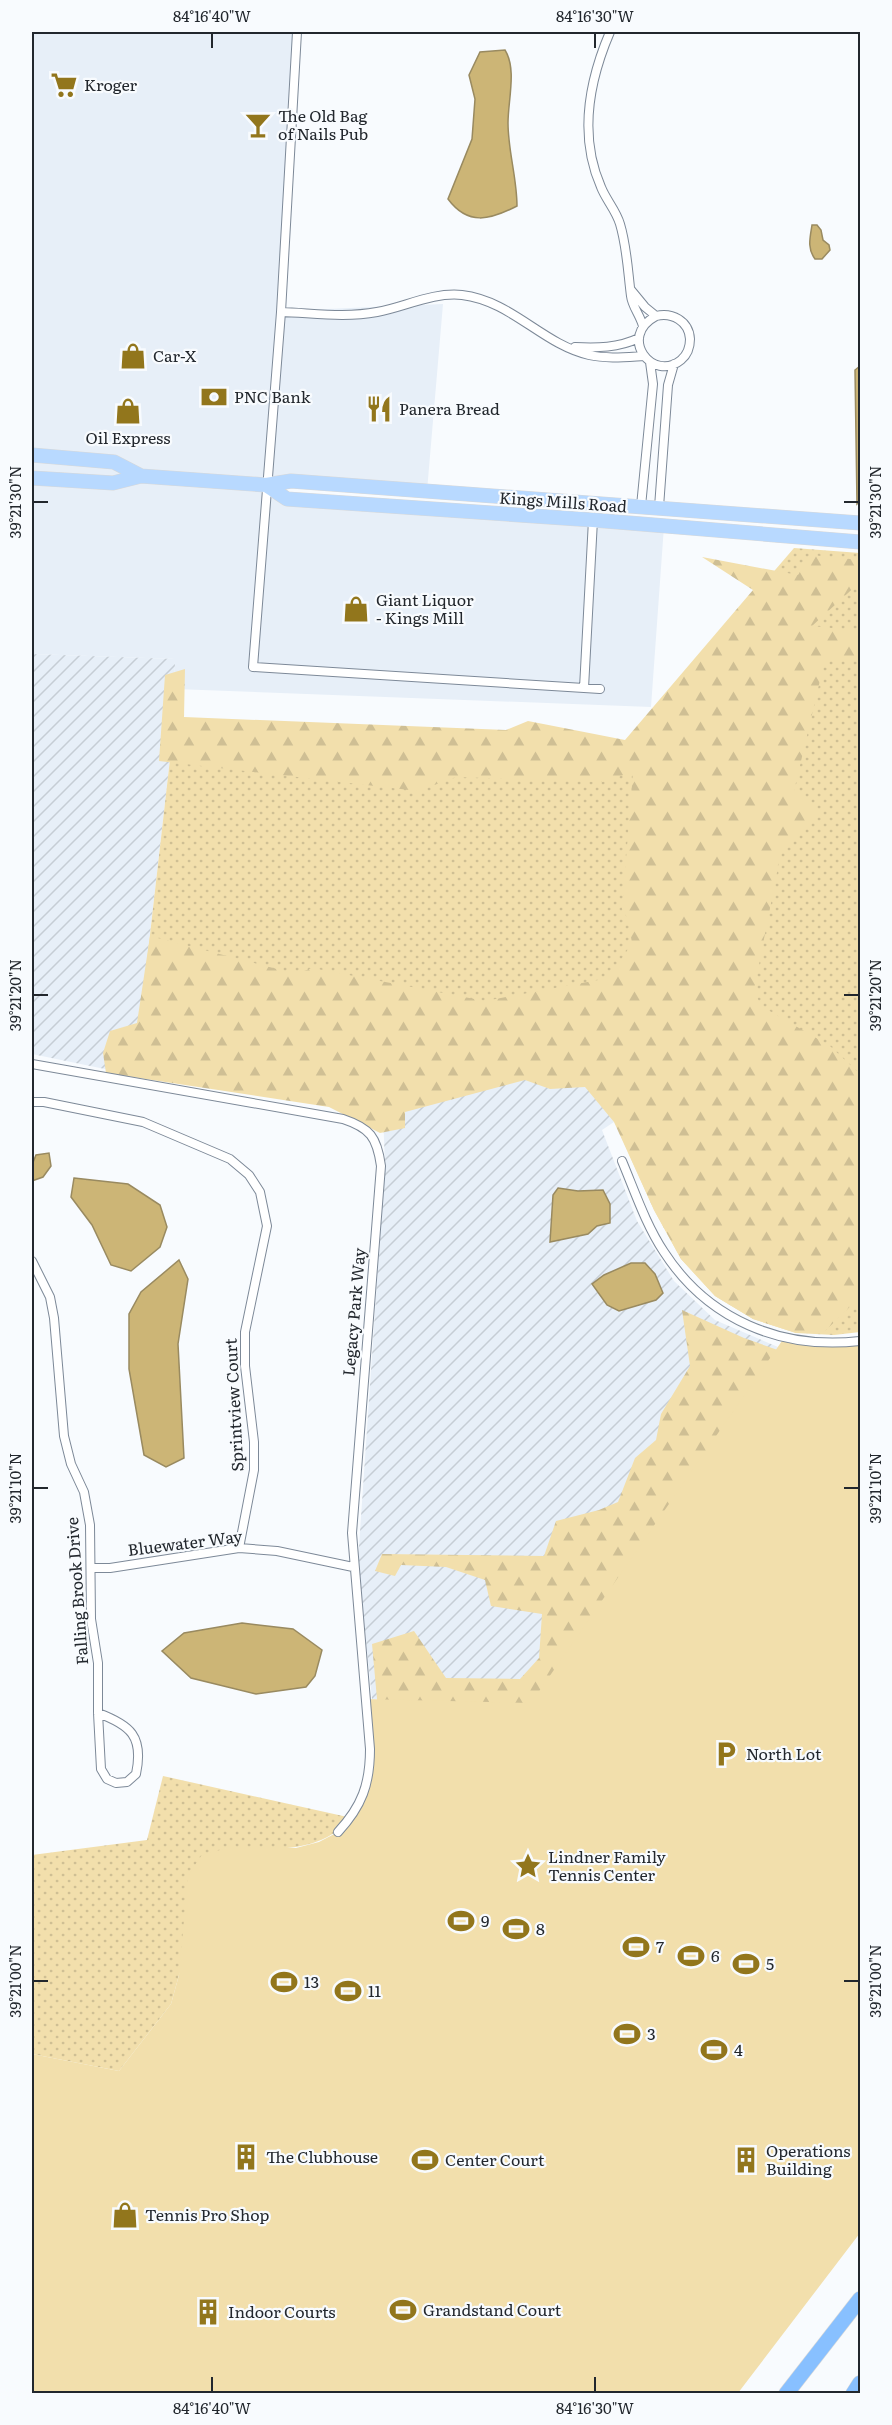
<svg xmlns="http://www.w3.org/2000/svg" width="892" height="2425" font-family="Literata,serif">
<style>
.built{fill:#e7eff8}
.industrial{fill:url(#industrial-furrows)}
.grass{fill:url(#grass-dots)}
.forest{fill:url(#forest-firs)}
.green{fill:#f2dfac}
.water{fill:#ccb576;stroke:#998a60;stroke-width:1.5}
.lines{fill:none;stroke-linecap:round;stroke-linejoin:round}
.minor-casing{stroke:#7d8998;stroke-width:10}
.primary-casing{stroke:#d7d8d9;stroke-width:15}
.motorway-casing{stroke:#d7d8d9;stroke-width:16}
.minor{stroke:#fff;stroke-width:8}
.primary{stroke:#b8d9ff;stroke-width:14}
.motorway{stroke:#88c0ff;stroke-width:15}
.ticks{fill:none;stroke:#22272d;stroke-width:2}
.labels{text-anchor:middle;stroke-width:4.5;stroke-linejoin:round;paint-order:stroke}
.poi-label{font-size:16px;fill:#22272d;stroke:#f8fbfe;text-anchor:start}
.street-label{font-size:16px;fill:#22272d;stroke:#f8fbfe}
.neatline{fill:none;stroke:#22272d;stroke-width:2}
.ticks-label{font-size:15px;text-anchor:middle;fill:#22272d}
</style>
<defs>
<pattern id="industrial-furrows" width="10" height="10" patternUnits="userSpaceOnUse" patternTransform="scale(1.5)"><rect width="10" height="10" fill="#e7eff8"/><path d="M-1 1l2-2M0 10L10 0M9 11l2-2" fill="none" stroke="#c6cdd5"/></pattern>
<pattern id="grass-dots" width="8" height="8" patternUnits="userSpaceOnUse" patternTransform="scale(1.5)"><rect width="8" height="8" fill="#f2dfac"/><path d="M2 2h.1M6 6h.1" fill="none" stroke="#cfbf94" stroke-width="1.8" stroke-linecap="round"/></pattern>
<pattern id="forest-firs" width="22" height="20" patternUnits="userSpaceOnUse" patternTransform="scale(1.5)"><rect width="22" height="20" fill="#f2dfac"/><path d="M5 1l3.5 6h-7zM16 11l3.5 6h-7z" fill="#cfbf94"/></pattern>
</defs>
<rect width="100%" height="100%" fill="#f8fbfe"/>
<path class="built" d="M32 32H297L281 311 443 304 427 491 268 485 287 499 664 526 651 707 175 689V659L32 654Z"/>
<path class="industrial" d="M32 654 175 659 174 724 134 1075 32 1054Z
M587 1060 614 1122 602 1130 637 1221 674 1281 715 1320 778 1347 531 1703 372 1699 358 1561 385 1165 383 1113Z"/>
<path class="grass" d="M794 548 860 553V1332L834 1335 796 1333 753 1319 715 1296 681 1259 654 1210 587 1060 134 1075 174 724 627 743Z
M163 1776 352 1818C316 1856 274 1848 226 1848L179 1975 171 2004 119 2071 32 2054V1855L147 1840Z"/>
<path class="forest" d="M811 555 860 560V582L812 626 860 631V661L825 659 794 791 818 815 781 852 754 990 761 1006 830 1046 860 1074V1297L824 1332 796 1333 753 1319 715 1296 681 1259 654 1210 614 1122 585 1087 550 1089 525 1080 405 1112V1128L380 1133 329 1107 106 1073 103 1053 110 1031 137 1023 150 936 296 974 312 968 485 1001 609 978 632 943 628 919 622 909 633 772 602 782 456 777 418 791 159 761 165 675 185 669 184 717 506 730 528 721 625 740 753 590 702 557 798 575Z
M682 1310 744 1338 792 1355 586 1705 379 1721 372 1644 414 1631 446 1678 520 1679 539 1658 542 1614 491 1606 485 1580 446 1567 401 1565 395 1576 375 1571 382 1554 544 1556 556 1521 599 1510 618 1502 635 1458 656 1440 661 1414 690 1366Z"/>
<path class="green" d="M784 1338 860 1341V2233L738 2393H32V2054L119 2071 171 2004 179 1975 188 1876 201 1856 226 1848H296L319 1842 338 1832 352 1818 370 1773 365 1699 531 1703Z"/>
<path class="water" d="M505 50C517 69 508 100 508 123 508 151 517 178 517 206 490 220 468 226 448 199L472 139 475 99 469 75 480 52Z
M812 225H817L821 230 823 240 829 245 830 250 822 259H815C807 248 810 238 812 225Z
M860 366V501L857 504 855 370Z
M49 1153 51 1166 43 1177 32 1181V1165L36 1155Z
M74 1178 128 1184 160 1205 167 1227 160 1247 131 1271 111 1265 92 1225 71 1197Z
M558 1188 578 1191 603 1190 610 1204V1223L597 1226 588 1234 550 1242 553 1195Z
M179 1260 188 1279 178 1344 184 1458 166 1467 144 1455 129 1369V1314L141 1292Z
M631 1263H645L655 1274 663 1293 656 1300 619 1311 607 1305 592 1284 604 1275Z
M242 1623 293 1629 322 1650 315 1676 306 1687 256 1694 191 1678 162 1651 184 1633Z"/>
<g class="lines">
<g class="minor-casing">
<path id="minor" d="M297 32 281 312 253 667 600 689
M610 32C589 81 578 135 601 187 606 200 616 210 620 224 627 247 628 273 631 296 632 306 640 315 643 326
M631 290 645 307 656 316C672 312 689 321 690 339 690 347 687 355 681 360 653 383 617 337 656 316
M281 312C313 313 345 318 377 312 405 307 432 292 462 295 512 301 542 344 589 355 607 359 626 357 644 356
M575 347C597 348 618 348 639 338
M641 506 653 384 650 362
M659 507 668 385 674 364
M584 688 593 520
M32 1064 343 1119C370 1128 377 1137 381 1166L352 1533 370 1749C370 1784 362 1806 338 1832
M32 1102H44L143 1122 230 1159 249 1175 260 1192 267 1226 245 1332V1366L254 1442V1470L239 1548
M622 1161C635 1192 646 1225 664 1252 708 1320 781 1350 860 1341
M32 1261 50 1297 54 1318 64 1436 71 1464 84 1492 90 1525 91 1619 98 1663V1713L101 1769 107 1779 116 1783 127 1782 136 1774C144 1736 130 1725 98 1713
M91 1568H110L239 1548 277 1551 353 1567"/>
</g>
<g class="primary-casing">
<path id="primary" d="M32 455 114 462 141 476
M32 478 113 483 141 476 266 485 291 481 860 523
M266 485 287 499 593 520 860 542"/>
</g>
<g class="motorway-casing">
<path id="motorway" d="M786 2394 860 2299
M853 2394 860 2383"/>
</g>
<use href="#minor" class="minor"/>
<use href="#primary" class="primary"/>
<use href="#motorway" class="motorway"/>
</g>
<path class="ticks" d="M212 33V48M595 33V48M33 502H48M844 502H859M33 995H48M844 995H859M33 1488H48M844 1488H859M33 1981H48M844 1981H859M212 2377V2392M595 2377V2392"/>
<defs>
<g id="supermarket-bare" transform="scale(2.07)"><path d="M-6-5.5h2.5l.6 2H6L4.5 2H-2.5L-4.4-4H-6ZM-1.5 3.2a1.3 1.3 0 1 0 .1 0ZM3 3.2a1.3 1.3 0 1 0 .1 0Z" fill="#92761c" stroke="#f8fbfe" stroke-width="2.5" paint-order="stroke"/></g>
<g id="bar-bare" transform="scale(2.07)"><path d="M-6-5H6L.8 .8V4.5H3.5V6h-7V4.5H-.8V.8Z" fill="#92761c" stroke="#f8fbfe" stroke-width="2.5" paint-order="stroke"/></g>
<g id="shop-bare" transform="scale(2.07)"><path d="M-5-2.5h2.3a2.7 3.5 0 0 1 5.4 0H5L5.5 6h-11ZM-1.5-2.5h3a1.5 2.3 0 0 0-3 0Z" fill="#92761c" stroke="#f8fbfe" stroke-width="2.5" paint-order="stroke"/></g>
<g id="bank-bare" transform="scale(2.07)"><path d="M-6-4H6V4H-6ZM0-2.3a2.3 2.3 0 1 0 0 4.6a2.3 2.3 0 1 0 0-4.6Z" fill="#92761c" stroke="#f8fbfe" stroke-width="2.5" paint-order="stroke"/></g>
<g id="restaurant-bare" transform="scale(2.07)"><path d="M-5-6h1v4h1v-4h1v4h1v-4h1v5L-1.5 .5V6h-2V.5L-5-1ZM5-6V6H3V1.5H1.5Q1.5-4 5-6Z" fill="#92761c" stroke="#f8fbfe" stroke-width="2.5" paint-order="stroke"/></g>
<g id="parking-bare" transform="scale(2.07)"><path d="M-3.5-5.5H1a3.5 3.5 0 0 1 0 7H-1V5.5H-3.5ZM-1-3.4V-.6H.8a1.4 1.4 0 0 0 0-2.8Z" fill="#92761c" stroke="#f8fbfe" stroke-width="2.5" paint-order="stroke"/></g>
<g id="sight-bare" transform="scale(2.07)"><path d="M0-6L1.8-2.2L6-1.7L2.9 1.2L3.7 5.4L0 3.3L-3.7 5.4L-2.9 1.2L-6-1.7L-1.8-2.2Z" fill="#92761c" stroke="#f8fbfe" stroke-width="2.5" paint-order="stroke"/></g>
<g id="stadium-bare" transform="scale(2.07)"><path d="M0-5a6.5 5 0 1 0 0 10a6.5 5 0 1 0 0-10ZM-3.5-1.8h7v3.6h-7Z" fill="#92761c" stroke="#f8fbfe" stroke-width="2.5" paint-order="stroke"/></g>
<g id="building-bare" transform="scale(2.07)"><path d="M-4-6H4V6H1V3H-1V6H-4ZM-2.5-4.3h1.7v1.8h-1.7ZM.8-4.3h1.7v1.8H.8ZM-2.5-1h1.7V.8h-1.7ZM.8-1h1.7V.8H.8Z" fill="#92761c" stroke="#f8fbfe" stroke-width="2.5" paint-order="stroke"/></g>
</defs>
<g fill-rule="evenodd">
<use href="#supermarket-bare" x="64" y="85"/>
<use href="#bar-bare" x="258" y="125"/>
<use href="#shop-bare" x="133" y="356"/>
<use href="#bank-bare" x="214" y="397"/>
<use href="#restaurant-bare" x="379" y="409"/>
<use href="#shop-bare" x="128" y="411"/>
<use href="#shop-bare" x="356" y="609"/>
<use href="#parking-bare" x="726" y="1754"/>
<use href="#sight-bare" x="528" y="1866"/>
<use href="#stadium-bare" x="461" y="1921"/>
<use href="#stadium-bare" x="516" y="1929"/>
<use href="#stadium-bare" x="636" y="1947"/>
<use href="#stadium-bare" x="691" y="1956"/>
<use href="#stadium-bare" x="746" y="1964"/>
<use href="#stadium-bare" x="284" y="1982"/>
<use href="#stadium-bare" x="348" y="1991"/>
<use href="#stadium-bare" x="627" y="2034"/>
<use href="#stadium-bare" x="714" y="2050"/>
<use href="#building-bare" x="246" y="2157"/>
<use href="#stadium-bare" x="425" y="2160"/>
<use href="#building-bare" x="746" y="2160"/>
<use href="#shop-bare" x="125" y="2215"/>
<use href="#stadium-bare" x="403" y="2310"/>
<use href="#building-bare" x="208" y="2312"/>
</g>
<g class="labels">
<g class="poi-label">
<text x="84" y="91">Kroger</text>
<text x="278" y="122">The Old Bag<tspan x="278" dy="18">of Nails Pub</tspan></text>
<text x="153" y="362">Car-X</text>
<text x="234" y="403">PNC Bank</text>
<text x="399" y="415">Panera Bread</text>
<text x="128" y="444" text-anchor="middle">Oil Express</text>
<text x="376" y="606">Giant Liquor<tspan x="376" dy="18">- Kings Mill</tspan></text>
<text x="746" y="1760">North Lot</text>
<text x="548" y="1863">Lindner Family<tspan x="548" dy="18">Tennis Center</tspan></text>
<text x="481" y="1927">9</text>
<text x="536" y="1935">8</text>
<text x="656" y="1953">7</text>
<text x="711" y="1962">6</text>
<text x="766" y="1970">5</text>
<text x="304" y="1988">13</text>
<text x="368" y="1997">11</text>
<text x="647" y="2040">3</text>
<text x="734" y="2056">4</text>
<text x="766" y="2157">Operations<tspan x="766" dy="18">Building</tspan></text>
<text x="266" y="2163">The Clubhouse</text>
<text x="445" y="2166">Center Court</text>
<text x="145" y="2221">Tennis Pro Shop</text>
<text x="423" y="2316">Grandstand Court</text>
<text x="228" y="2318">Indoor Courts</text>
</g>
<g class="street-label">
<text transform="translate(563 502) rotate(4)" y="6">Kings Mills Road</text>
<text transform="translate(354 1312) rotate(-85)" y="6">Legacy Park Way</text>
<text transform="translate(234 1405) rotate(-93)" y="6">Sprintview Court</text>
<text transform="translate(185 1543) rotate(-7)" y="6">Bluewater Way</text>
<text transform="translate(77 1591) rotate(-94)" y="6">Falling Brook Drive</text>
</g>
</g>
<rect width="892" height="2425" fill="none" stroke="#f8fbfe" stroke-width="66"/>
<rect x="33" y="33" width="826" height="2359" class="neatline"/>
<g class="ticks-label">
<text x="212" y="22">84°16'40"W</text>
<text x="595" y="22">84°16'30"W</text>
<text transform="translate(16 502) rotate(-90)" y="5">39°21'30"N</text>
<text transform="translate(876 502) rotate(-90)" y="5">39°21'30"N</text>
<text transform="translate(16 995) rotate(-90)" y="5">39°21'20"N</text>
<text transform="translate(876 995) rotate(-90)" y="5">39°21'20"N</text>
<text transform="translate(16 1488) rotate(-90)" y="5">39°21'10"N</text>
<text transform="translate(876 1488) rotate(-90)" y="5">39°21'10"N</text>
<text transform="translate(16 1981) rotate(-90)" y="5">39°21'00"N</text>
<text transform="translate(876 1981) rotate(-90)" y="5">39°21'00"N</text>
<text x="212" y="2414">84°16'40"W</text>
<text x="595" y="2414">84°16'30"W</text>
</g>
</svg>
